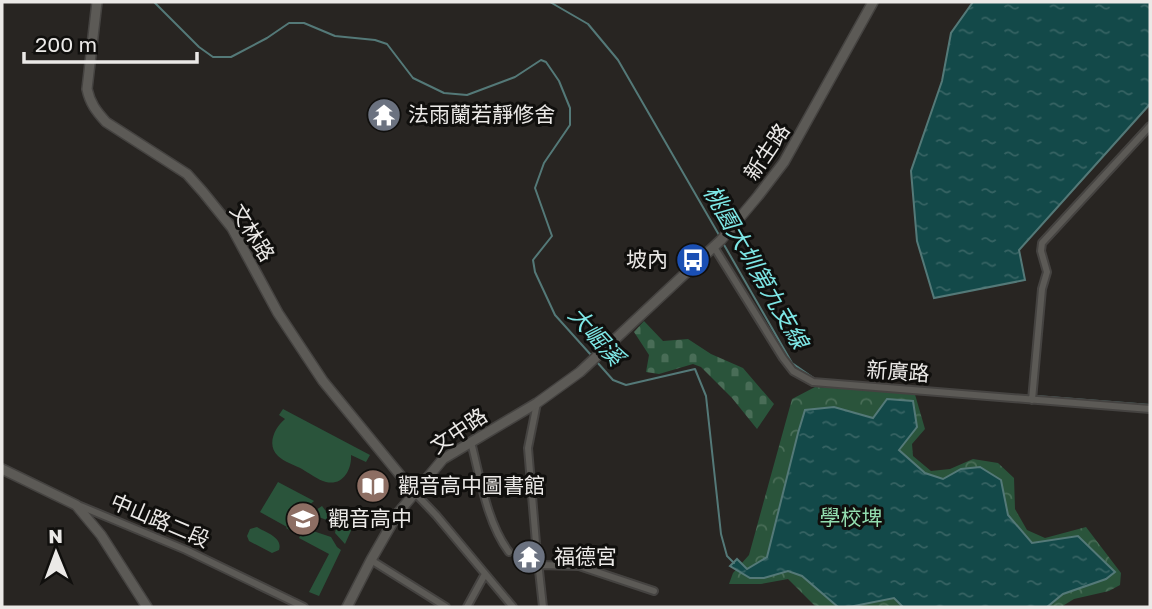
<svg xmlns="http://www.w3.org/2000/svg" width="1152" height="609" font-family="'Golos Text','Noto Sans TC',sans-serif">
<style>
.grass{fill:#2a543b}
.forest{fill:url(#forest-crowns)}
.cemetery{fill:url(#cemetery-stones)}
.water{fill:url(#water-ripples);stroke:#547978;stroke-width:2}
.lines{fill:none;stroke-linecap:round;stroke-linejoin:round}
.stream{stroke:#547978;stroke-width:2}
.street-casing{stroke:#454341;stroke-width:10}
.secondary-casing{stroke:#454341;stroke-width:12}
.street{stroke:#5c5a56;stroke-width:6}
.secondary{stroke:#5c5a56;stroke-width:9}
.labels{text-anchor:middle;stroke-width:6;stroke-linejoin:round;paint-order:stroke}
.poi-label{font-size:21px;fill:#ebe9e7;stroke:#100f0d;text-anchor:start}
.street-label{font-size:21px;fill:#ebe9e7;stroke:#100f0d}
.park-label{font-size:21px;fill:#93ddaf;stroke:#100f0d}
.water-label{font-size:23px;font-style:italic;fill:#7ee8e7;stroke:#100f0d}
</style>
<defs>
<pattern id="forest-crowns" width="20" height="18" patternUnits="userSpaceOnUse" patternTransform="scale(1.75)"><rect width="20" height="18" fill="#2a543b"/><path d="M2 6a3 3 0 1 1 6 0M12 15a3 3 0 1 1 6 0" fill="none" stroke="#496d57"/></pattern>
<pattern id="cemetery-stones" width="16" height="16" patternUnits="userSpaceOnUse" patternTransform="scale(1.75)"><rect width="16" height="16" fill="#2a543b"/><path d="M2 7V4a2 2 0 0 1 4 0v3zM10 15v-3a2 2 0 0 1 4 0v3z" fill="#496d57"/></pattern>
<pattern id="water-ripples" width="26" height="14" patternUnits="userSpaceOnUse" patternTransform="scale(1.75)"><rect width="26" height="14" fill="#134949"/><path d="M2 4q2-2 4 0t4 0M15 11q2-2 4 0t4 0" fill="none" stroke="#366363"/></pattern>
</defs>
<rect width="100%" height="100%" fill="#282522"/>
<path class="grass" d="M283 409 370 455 366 462 351 455C352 469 343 486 326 482 318 480 309 473 302 469 295 465 284 462 278 456 266 445 275 427 285 419L279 415Z
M278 482 314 501 306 508H304L295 522 298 524 293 532 286 528 287 527 260 512Z
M322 506 325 510 334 514 351 509 359 513 345 544 335 533 336 528 332 526V522L316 516V510Z
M257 527C266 533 283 537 279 550L272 553 249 541 247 536 250 529Z
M304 528 331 537 337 547 341 550 319 596 309 592 329 554 299 538Z"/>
<path class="forest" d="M815 387 914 391 925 429 912 444 913 456 931 471 950 469 973 459 998 463 1014 478 1015 509 1027 530 1045 538 1086 527 1121 573 1120 585 1109 591 1074 599 1061 607H816L788 579 761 584H729L733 573 749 555 792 399Z"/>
<path class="cemetery" d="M644 321 663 341 688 339 711 354 743 368 774 404 757 429 732 398 701 367 693 364 659 374 646 372 649 355 634 332Z"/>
<path class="water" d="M973 2H1150V104L1019 250 1025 280 934 298 917 241 911 171 942 81 951 33Z
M887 399 913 401 917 427 899 450 925 473 943 479 961 469 980 467 1001 480 1008 515 1032 543 1078 536 1115 572 1106 579 1063 594 1047 607H903L894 598 849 607H838L802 576 788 571 764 578H750L730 566 737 559 747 569 767 557 798 433 805 410 834 407 873 418Z"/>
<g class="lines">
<path class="stream" d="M154 2 199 47 213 57H231L267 38 289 23H304L335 36 375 40 387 44 413 78 444 93 467 95 515 77 541 60 546 62 559 81 570 108V125L544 163 535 188 552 236 533 260 535 272 555 315 591 355
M550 2 588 24 618 60 719 235
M723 243 792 363 815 379
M597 362 613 380 626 385 695 369 706 396 721 534 727 556 734 563
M984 393 1031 396
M1036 396 1150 405"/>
<g class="street-casing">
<path id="street" d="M714 247 783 358 793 371 813 382 1150 409
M1032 400 1042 289 1047 272 1041 251 1042 243 1150 126
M537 403 528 448 536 543 543 607
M471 442C480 477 487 523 509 552
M414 492 436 515 513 607
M78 505 186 550 304 607
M371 560 446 607
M539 565 579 566 654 591
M467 607 485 574"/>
</g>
<g class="secondary-casing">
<path id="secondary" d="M97 2 87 89C90 103 96 111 106 122L187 174 203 192 232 228 278 313 323 381 414 492
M2 469 76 505 101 535 147 607
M347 607 371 560 398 513 443 459 537 403 580 372 721 240 758 196 784 162 873 2"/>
</g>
<use href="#street" class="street"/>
<use href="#secondary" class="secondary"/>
</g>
<defs>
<g id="temple-disc" transform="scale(1.75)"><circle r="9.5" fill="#6b7280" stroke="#100f0d"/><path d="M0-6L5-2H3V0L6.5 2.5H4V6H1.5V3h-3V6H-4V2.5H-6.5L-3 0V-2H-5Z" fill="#fff"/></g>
<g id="bus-disc" transform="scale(1.75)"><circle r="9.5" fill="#1a4fb4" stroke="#100f0d"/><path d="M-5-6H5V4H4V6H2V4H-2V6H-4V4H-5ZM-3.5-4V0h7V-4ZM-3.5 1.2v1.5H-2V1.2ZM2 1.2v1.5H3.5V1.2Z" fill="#fff"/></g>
<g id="library-disc" transform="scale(1.75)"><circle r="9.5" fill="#8d6e63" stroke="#100f0d"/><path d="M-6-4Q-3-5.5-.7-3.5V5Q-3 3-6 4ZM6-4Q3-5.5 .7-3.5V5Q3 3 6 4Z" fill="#fff"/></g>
<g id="school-disc" transform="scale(1.75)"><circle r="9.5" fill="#8d6e63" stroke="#100f0d"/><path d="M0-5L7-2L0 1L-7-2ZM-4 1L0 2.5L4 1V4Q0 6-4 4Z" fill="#fff"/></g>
</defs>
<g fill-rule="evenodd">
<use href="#temple-disc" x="384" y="115"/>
<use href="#bus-disc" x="693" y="260"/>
<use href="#library-disc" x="373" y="486"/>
<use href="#school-disc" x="303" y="519"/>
<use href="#temple-disc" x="529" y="557"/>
</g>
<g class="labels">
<g class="poi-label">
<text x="408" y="122">法雨蘭若靜修舍</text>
<text x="668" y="267" text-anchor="end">坡內</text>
<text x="398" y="493">觀音高中圖書館</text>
<text x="328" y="526">觀音高中</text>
<text x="554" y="564">福德宮</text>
</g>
<g class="street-label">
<text transform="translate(767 152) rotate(-56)" y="7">新生路</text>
<text transform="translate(252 233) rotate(58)" y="7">文林路</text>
<text transform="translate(898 372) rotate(4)" y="7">新廣路</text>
<text transform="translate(459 431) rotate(-34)" y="7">文中路</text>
<text transform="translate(160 521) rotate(23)" y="7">中山路二段</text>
</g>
<g class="park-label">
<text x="851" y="525">學校埤</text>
</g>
<g class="water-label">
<text transform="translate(756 267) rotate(60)" y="8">桃園大圳第九支線</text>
<text transform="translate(596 336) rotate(48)" y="8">大崛溪</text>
</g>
</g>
<rect width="1152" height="609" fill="none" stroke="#ebe9e7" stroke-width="7"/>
<g transform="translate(56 553) rotate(359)" stroke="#100f0d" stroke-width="5" paint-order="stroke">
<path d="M0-5L12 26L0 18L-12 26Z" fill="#ebe9e7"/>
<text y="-10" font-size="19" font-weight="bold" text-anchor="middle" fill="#ebe9e7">N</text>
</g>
<path d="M24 52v10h173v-10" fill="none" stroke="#ebe9e7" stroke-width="3.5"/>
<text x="35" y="52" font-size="21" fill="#ebe9e7" stroke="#100f0d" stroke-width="5" paint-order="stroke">200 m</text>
</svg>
